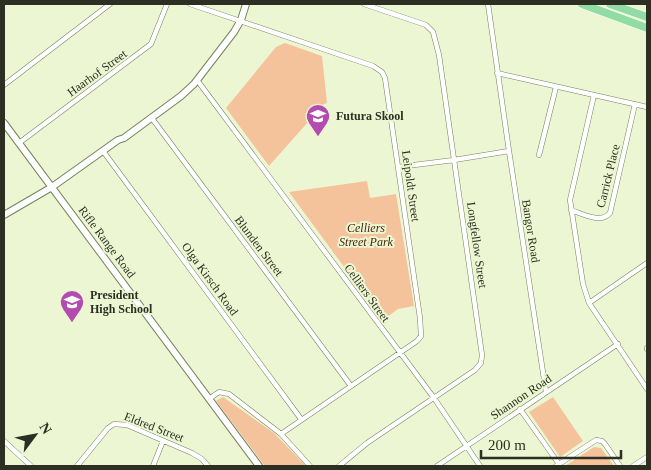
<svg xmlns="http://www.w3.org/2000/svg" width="651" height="470" font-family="Georgia,serif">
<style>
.green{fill:#f4c39c}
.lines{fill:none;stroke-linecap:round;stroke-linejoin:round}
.street-casing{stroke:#788160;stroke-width:5.5}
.secondary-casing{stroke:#788160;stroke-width:8}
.highway-casing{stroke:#fff;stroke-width:9}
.street{stroke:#fff;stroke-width:4.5}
.secondary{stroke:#fff;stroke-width:6}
.highway{stroke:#91dca2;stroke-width:8}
.labels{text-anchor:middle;stroke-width:4;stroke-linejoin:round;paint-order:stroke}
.street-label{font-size:12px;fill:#2c2f22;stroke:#ecf6d2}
.poi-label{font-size:12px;font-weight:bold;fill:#2c2f22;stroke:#ecf6d2;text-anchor:start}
.park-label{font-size:12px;font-style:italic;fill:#44260b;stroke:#ecf6d2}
</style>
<rect width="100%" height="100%" fill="#ecf6d2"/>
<path class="green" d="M285 43 322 56 327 103 324 104 269 166 226 108 276 47Z
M367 181 370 198 396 194 414 306 398 309 383 320 289 192Z
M223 397 274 433 306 466H265L216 401Z
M553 397 583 441 560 457 529 412Z
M594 447 601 448 614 466H565Z"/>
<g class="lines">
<g class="street-casing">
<path id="street" d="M190 4 373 66 382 72 385 78 420 318 421 336 417 341 281 434
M488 4 509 151 546 392
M497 73 647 107
M197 80 434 398 480 466
M4 85 110 4
M594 95 570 200 583 284 589 303 647 389
M151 117 351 386
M19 143 151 44 167 4
M103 151 301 419
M539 155 556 87
M398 167 454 160 509 151
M571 210C583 214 601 224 610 213L635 104
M589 303 647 263
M647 349V348
M209 399 219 392 229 394 281 434 310 466
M520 409 559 464
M4 441 31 466
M77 466 108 428 114 424 127 425 192 453 202 459 208 466
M153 466 163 441
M339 466 367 443 475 370 481 363 482 355 439 55 433 32 426 25 364 4
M437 466 618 344
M556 466 596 440 602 441 605 444 620 466
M633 466 647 457"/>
</g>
<g class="secondary-casing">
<path id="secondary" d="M4 123 259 466
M4 215 52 187 118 140 124 138 181 96 194 84 234 32 241 20 246 4"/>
</g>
<g class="highway-casing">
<path id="highway" d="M582 4 647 28
M610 4 647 17"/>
</g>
<use href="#street" class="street"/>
<use href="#secondary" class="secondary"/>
<use href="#highway" class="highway"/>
</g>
<defs>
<g id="school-pin" transform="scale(1.25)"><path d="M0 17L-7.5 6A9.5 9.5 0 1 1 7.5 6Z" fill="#b44bae" stroke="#ecf6d2"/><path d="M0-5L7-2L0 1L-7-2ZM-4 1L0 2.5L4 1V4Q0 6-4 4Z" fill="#fff"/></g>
</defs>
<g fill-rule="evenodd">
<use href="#school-pin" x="318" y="116"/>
<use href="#school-pin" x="72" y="302"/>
</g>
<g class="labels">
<g class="street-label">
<text transform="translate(97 73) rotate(-36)" y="4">Haarhof Street</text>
<text transform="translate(608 176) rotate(-76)" y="4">Carrick Place</text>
<text transform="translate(411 186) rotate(82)" y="4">Leipoldt Street</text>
<text transform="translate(531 231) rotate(81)" y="4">Bangor Road</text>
<text transform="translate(107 242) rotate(53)" y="4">Rifle Range Road</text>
<text transform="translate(477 245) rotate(82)" y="4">Longfellow Street</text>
<text transform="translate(259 246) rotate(53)" y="4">Blunden Street</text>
<text transform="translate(210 279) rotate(54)" y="4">Olga Kirsch Road</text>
<text transform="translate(367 293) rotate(54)" y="4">Celliers Street</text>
<text transform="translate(521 397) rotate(-34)" y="4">Shannon Road</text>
<text transform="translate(154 427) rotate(21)" y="4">Eldred Street</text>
</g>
<g class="poi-label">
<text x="336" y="120">Futura Skool</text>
<text x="90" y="299">President<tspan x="90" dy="14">High School</tspan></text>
</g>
<g class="park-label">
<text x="366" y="232">Celliers<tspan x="366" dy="14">Street Park</tspan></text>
</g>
</g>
<rect width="651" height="470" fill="none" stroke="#2c2f22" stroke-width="10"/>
<g transform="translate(35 435) rotate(58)" stroke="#ecf6d2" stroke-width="4" paint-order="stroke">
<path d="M0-4L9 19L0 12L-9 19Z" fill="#2c2f22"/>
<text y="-8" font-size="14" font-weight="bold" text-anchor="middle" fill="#2c2f22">N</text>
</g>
<path d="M481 450v8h140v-8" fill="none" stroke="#2c2f22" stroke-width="2.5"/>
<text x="488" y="450" font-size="15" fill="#2c2f22" stroke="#ecf6d2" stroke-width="4" paint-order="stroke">200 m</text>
</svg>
